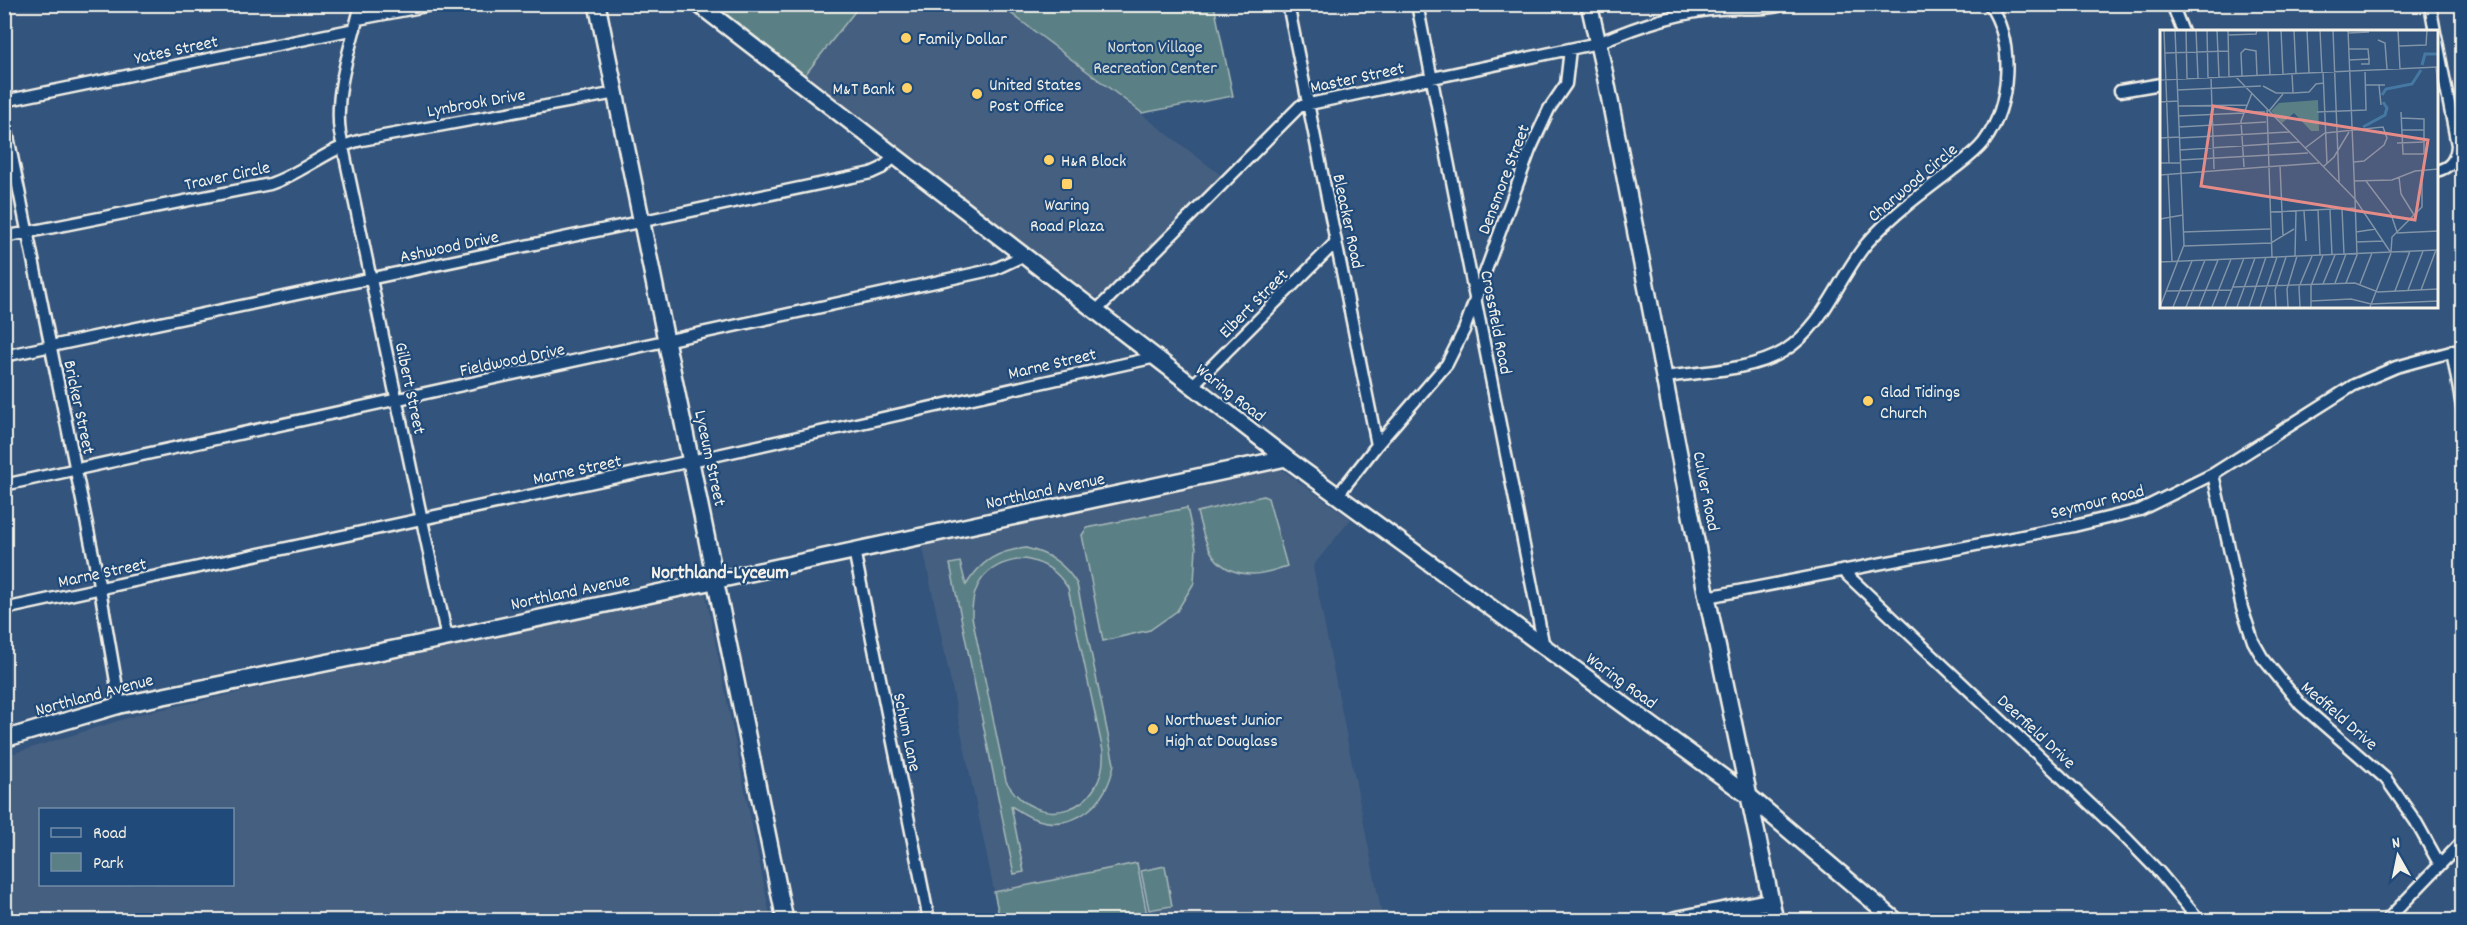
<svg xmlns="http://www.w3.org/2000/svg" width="2467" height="925" font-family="Dekko,sans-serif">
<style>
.built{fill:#455e80;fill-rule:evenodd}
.green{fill:#5a8086;stroke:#a7b8b7;stroke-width:1.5;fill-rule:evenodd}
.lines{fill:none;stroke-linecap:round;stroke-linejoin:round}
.street-casing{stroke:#f4f1e8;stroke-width:15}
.secondary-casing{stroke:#f4f1e8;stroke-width:20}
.street{stroke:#1f4a7a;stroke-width:10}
.secondary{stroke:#1f4a7a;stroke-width:15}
.poi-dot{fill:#ffd166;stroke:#1f4a7a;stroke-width:2}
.labels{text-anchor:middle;stroke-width:4.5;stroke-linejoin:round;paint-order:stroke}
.poi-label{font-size:18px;fill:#f4f1e8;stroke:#1f4a7a;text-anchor:start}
.park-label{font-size:18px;fill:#dde0d9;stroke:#1f4a7a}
.street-label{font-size:18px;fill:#f4f1e8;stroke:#1f4a7a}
.neighbourhood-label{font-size:20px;font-weight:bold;fill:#f4f1e8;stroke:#1f4a7a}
.inset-river{fill:none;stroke:#4579a3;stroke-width:3}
.inset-road{fill:none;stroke:#8093a7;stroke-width:1.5}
.view{fill:#e58c88;fill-opacity:0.15;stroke:#e58c88;stroke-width:3}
.inset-edge{fill:none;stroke:#f4f1e8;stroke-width:3}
</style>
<rect width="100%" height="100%" fill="#33547c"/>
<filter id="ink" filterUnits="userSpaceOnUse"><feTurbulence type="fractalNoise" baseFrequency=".0167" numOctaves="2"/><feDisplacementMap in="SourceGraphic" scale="12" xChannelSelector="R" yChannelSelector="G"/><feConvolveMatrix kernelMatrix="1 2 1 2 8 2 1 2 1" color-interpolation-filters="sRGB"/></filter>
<g filter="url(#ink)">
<path class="built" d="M860 5H1000L1222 176 1103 295 1094 297 1089 295 805 75Z
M1275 469 1284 471 1351 519 1313 566 1383 920H1000L922 543Z
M705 591 771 920H5V756L140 714ZM40 810H232V884H40Z"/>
<path class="green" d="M712 5H860L805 75Z
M1000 5H1214L1233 96 1142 113Z
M1263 496 1268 498 1287 566C1277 569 1265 574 1254 574 1214 575 1205 545 1197 512Z
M1187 508 1196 548 1194 583 1177 611 1150 630 1103 641 1082 535 1087 528Z
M1026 548C1050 554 1064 563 1077 584L1114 764C1108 802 1076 833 1035 819 1026 816 1018 810 1011 806L1024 872 1014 874 950 564 960 562 966 585C981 561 997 551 1026 548ZM1025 559C1045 563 1057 571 1068 588L1103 751C1107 812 1037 835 1006 781L972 617C971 581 990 562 1025 559Z
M1137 863 1148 920H1000L994 892Z
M1165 866 1172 906 1149 910 1141 871Z"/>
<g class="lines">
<g class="street-casing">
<path id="street" d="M361 4C351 47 334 90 340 133L447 638
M1288 4 1377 445
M1417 4 1544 647
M2172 4 2183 32
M2430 4 2435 32
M358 19 437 4
M2436 36 2457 145C2456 160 2450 168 2436 171
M2120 91 2161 84
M4 101 355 29
M4 117 100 589 120 705
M4 237 270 184C303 173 328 148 362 140L616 93
M1096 311 1300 106 1598 43C1637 26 1678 12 1720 9 1741 7 1765 11 1785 4
M2452 351 2462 407
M4 356 871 173 882 168 894 157
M1665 377C1701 372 1754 370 1784 351 1825 325 1838 278 1867 243 1890 217 1918 196 1946 175 1958 165 1974 155 1984 142 2011 105 2015 42 1989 4
M1192 386 1336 242
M2213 474 2242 608 2253 641 2262 657 2301 705 2386 779 2416 822 2440 865
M4 485 995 269 1023 256
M1337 496 1377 445 1447 364 1464 330 1530 150 1549 109 1566 84 1570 49
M854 550 929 920
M1844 572 2126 838 2159 872 2199 920
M1707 597 2074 526 2140 510 2213 474 2354 385 2396 367 2462 349
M4 609 691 461 1156 357
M2387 920 2462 842"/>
</g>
<g class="secondary-casing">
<path id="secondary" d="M597 4 785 920
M698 4 1286 458 1750 797 1895 920
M1589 4 1605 75 1707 597 1775 920
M4 739 120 705 447 638 1286 458
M1674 920 1771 901"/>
</g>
<use href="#street" class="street"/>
<use href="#secondary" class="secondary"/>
</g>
</g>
<g class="poi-dot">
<circle cx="906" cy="38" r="6"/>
<circle cx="907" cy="88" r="6"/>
<circle cx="977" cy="94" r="6"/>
<circle cx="1049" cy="160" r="6"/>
<rect x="1061" y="178" width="12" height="12" rx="3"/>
<circle cx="1868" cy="401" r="6"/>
<circle cx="1153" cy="729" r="6"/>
</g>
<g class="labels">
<g class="poi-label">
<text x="918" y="44">Family Dollar</text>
<text x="989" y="90">United States<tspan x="989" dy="21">Post Office</tspan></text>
<text x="895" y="94" text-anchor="end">M&amp;T Bank</text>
<text x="1061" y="166">H&amp;R Block</text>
<text x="1067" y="210" text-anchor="middle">Waring<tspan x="1067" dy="21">Road Plaza</tspan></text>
<text x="1880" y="397">Glad Tidings<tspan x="1880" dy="21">Church</tspan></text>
<text x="1165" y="725">Northwest Junior<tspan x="1165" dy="21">High at Douglass</tspan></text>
</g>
<g class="park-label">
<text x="1155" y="52">Norton Village<tspan x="1155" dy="21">Recreation Center</tspan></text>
</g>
<g class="street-label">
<text transform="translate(176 49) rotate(-12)" y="6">Yates Street</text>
<text transform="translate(1357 77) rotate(-12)" y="6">Master Street</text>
<text transform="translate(476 102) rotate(-10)" y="6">Lynbrook Drive</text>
<text transform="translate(227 175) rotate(-12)" y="6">Traver Circle</text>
<text transform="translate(1503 179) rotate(-69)" y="6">Densmore Street</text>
<text transform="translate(1912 182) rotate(-40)" y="6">Charwood Circle</text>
<text transform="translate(1349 221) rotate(78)" y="6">Bleacker Road</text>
<text transform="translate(449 246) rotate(-12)" y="6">Ashwood Drive</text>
<text transform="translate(1253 303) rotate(-45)" y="6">Elbert Street</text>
<text transform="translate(1497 322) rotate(79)" y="6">Crossfield Road</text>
<text transform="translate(512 359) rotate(-12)" y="6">Fieldwood Drive</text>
<text transform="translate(1052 363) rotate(-13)" y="6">Marne Street</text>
<text transform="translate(411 388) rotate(78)" y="6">Gilbert Street</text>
<text transform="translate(1231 392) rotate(38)" y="6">Waring Road</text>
<text transform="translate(80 407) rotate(78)" y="6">Bricker Street</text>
<text transform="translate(711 458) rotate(78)" y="6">Lyceum Street</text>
<text transform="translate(577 469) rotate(-12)" y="6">Marne Street</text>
<text transform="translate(1045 490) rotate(-12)" y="6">Northland Avenue</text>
<text transform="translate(1707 491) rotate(79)" y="6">Culver Road</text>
<text transform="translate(2097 501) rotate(-14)" y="6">Seymour Road</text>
<text transform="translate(102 572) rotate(-12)" y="6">Marne Street</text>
<text transform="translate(570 591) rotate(-12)" y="6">Northland Avenue</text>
<text transform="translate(1622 680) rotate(36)" y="6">Waring Road</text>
<text transform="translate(94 694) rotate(-15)" y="6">Northland Avenue</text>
<text transform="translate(2340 715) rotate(41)" y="6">Medfield Drive</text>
<text transform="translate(2037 731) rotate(43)" y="6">Deerfield Drive</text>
<text transform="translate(908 732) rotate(78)" y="6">Schum Lane</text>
</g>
<g class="neighbourhood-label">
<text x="720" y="578">Northland-Lyceum</text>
</g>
</g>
<g transform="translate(2160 30)">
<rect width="278" height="278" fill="#33547c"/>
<path d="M158 70 159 101H151L134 83 122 93 111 81 119 73Z" fill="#5a8086"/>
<path class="inset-river" d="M262 35 265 24H278M222 65 226 59 252 54 261 40M203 97 225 85 227 78 223 72"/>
<path class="inset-road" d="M4 0 9 133M26 0 27 49M36 0 38 48M47 0 48 48M57 0 59 47M68 0 69 47M108 0 110 45M121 0 123 44M134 0 136 43M147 0 149 43M160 0 162 42M173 0 179 152M188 0 195 169 231 223M238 0 240 39M188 3 209 2M68 5 96 4 97 0M218 10 225 13 227 39M239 16 266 15 267 0M189 19H208L209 29M5 23 69 21M189 30 209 29V34H201M276 37 278 62M163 42 167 133M132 44 133 63M75 46 195 169 197 225 186 253M82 46 81 23 85 19 96 21 97 45M51 47 54 139M0 50 278 37M206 55H225M219 55 221 75M103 56 116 63H133L149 62 156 54 164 53M17 60 101 56M0 72 18 71M18 76 87 75M107 78 112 227M109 81 123 64M84 82H105M157 82 206 80 205 40M241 82 243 124H264V89L241 88M18 86 84 83M19 97 106 92M242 100H264M0 108 19 107M19 108 129 102M237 113 265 112M145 118 165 103 223 97 227 108 224 115 204 131 194 132M20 120 139 112M20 130 148 123M0 133H20M120 135 123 206M84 137 81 91 92 63M163 137 174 127 189 102M8 144 12 231M0 145 159 133M239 147 241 164 254 185M194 151 232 150 255 141 278 139M206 151 231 184 237 202M182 179 184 224M158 180 160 225M170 180 172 225M144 181 146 211M110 182 195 178M0 189 23 185M23 202 110 199M196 202 216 199M237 203 278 201M196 212 223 211M24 216 111 213 134 199M231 222 232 207 262 177V140M135 226 136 181M0 232 278 220M175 253 186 224M163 254 175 225M200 254 212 223M73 257 195 253 218 262 278 259M248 260 263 221M261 260 276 220M7 261 72 260M235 261 250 221M151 271 191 269 211 274 278 271M0 277 24 215 15 0M13 277 32 231M26 277 45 230M39 277 58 230M52 277 71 229M65 277 84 228M77 277 95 228M89 277 106 227M100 277 117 227M116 277 115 260 126 227M128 277 127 259 137 226M140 277 139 257 152 226M151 277V256L163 225M210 277 231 223"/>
<path class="view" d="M53 76 268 110 255 190 41 156Z"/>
<rect width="278" height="278" class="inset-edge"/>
</g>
<rect width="2467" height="925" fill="none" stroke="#1f4a7a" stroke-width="24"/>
<rect x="12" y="12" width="2443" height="901" fill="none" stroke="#f4f1e8" stroke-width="2" filter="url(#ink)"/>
<rect x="39" y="808" width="195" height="78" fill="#1f4a7a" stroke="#748da6" stroke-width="1.5"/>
<rect x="51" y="828" width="30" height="9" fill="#1f4a7a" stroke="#748da6" stroke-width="1.5"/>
<text x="93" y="838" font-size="18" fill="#f4f1e8">Road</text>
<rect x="51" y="853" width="30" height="18" fill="#5a8086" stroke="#748da6" stroke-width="1.5"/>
<text x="93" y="868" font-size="18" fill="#f4f1e8">Park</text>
<g transform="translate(2398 856) rotate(351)" stroke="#1f4a7a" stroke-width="4.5" paint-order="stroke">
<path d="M0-4.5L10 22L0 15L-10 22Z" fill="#f4f1e8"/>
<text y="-9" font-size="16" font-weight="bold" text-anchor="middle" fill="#f4f1e8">N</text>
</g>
</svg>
